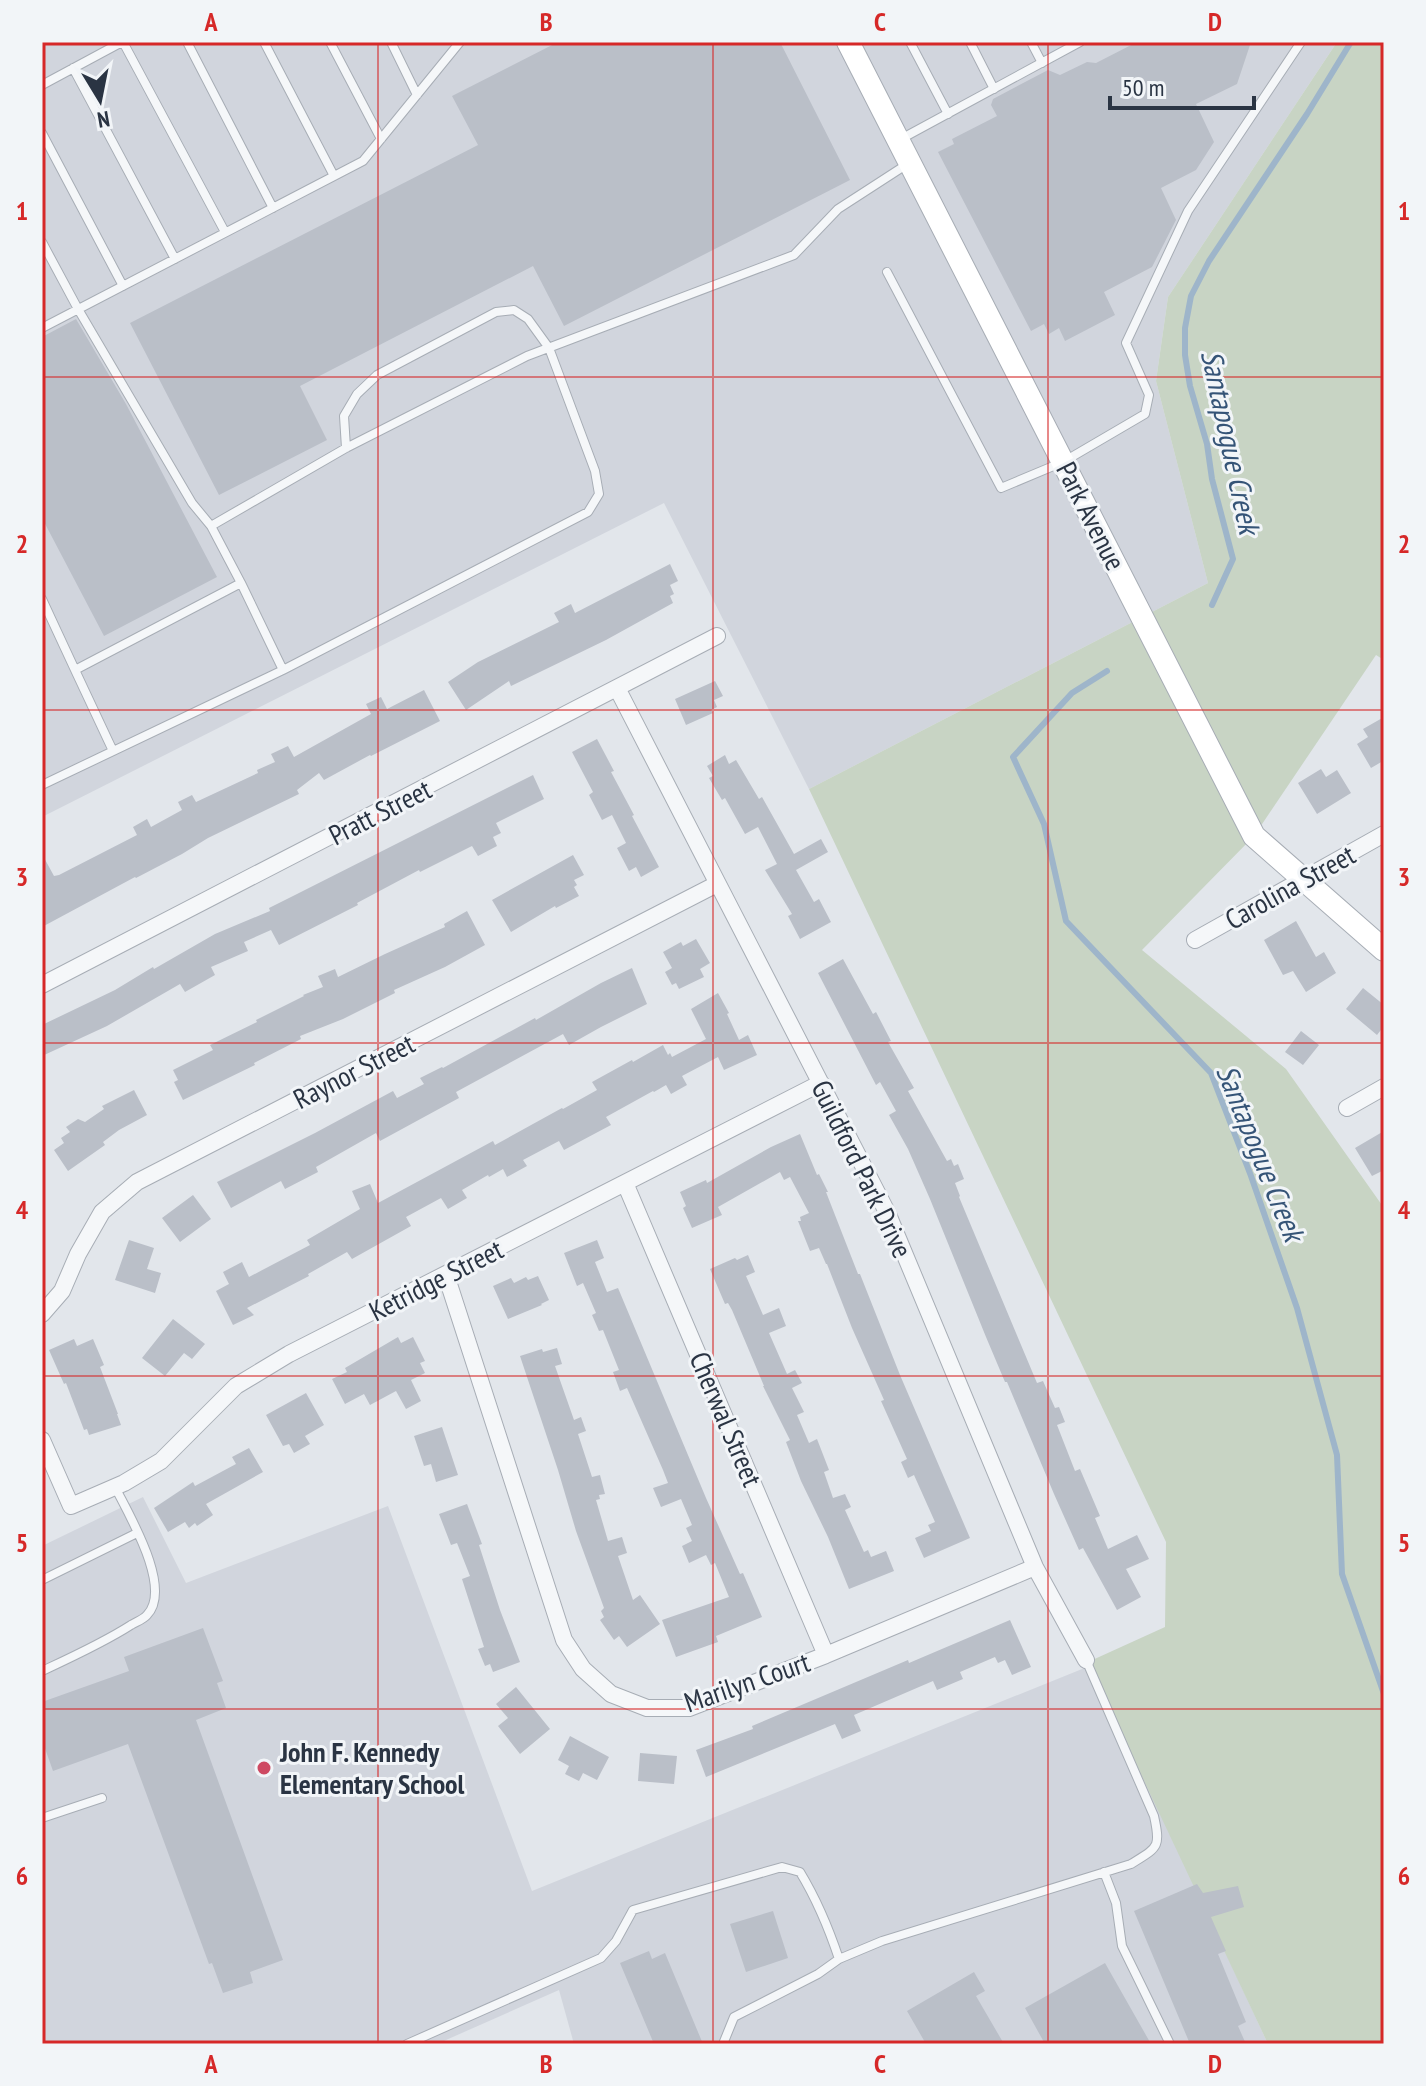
<svg xmlns="http://www.w3.org/2000/svg" width="1426" height="2086" font-family="'PT Sans Narrow',sans-serif">
<style>
.built{fill:#d1d5dd}
.green{fill:#c8d4c4}
.lines{fill:none;stroke-linecap:round;stroke-linejoin:round}
.stream{stroke:#9eb5ca;stroke-width:6}
.building{fill:#babfc8}
.lane-casing{stroke:#a7adb5;stroke-width:10}
.street-casing{stroke:#a7adb5;stroke-width:18}
.secondary-casing{stroke:#a7adb5;stroke-width:24}
.lane{stroke:#f5f7f9;stroke-width:8}
.street{stroke:#f5f7f9;stroke-width:16}
.secondary{stroke:#fff;stroke-width:22}
.grid{fill:none;stroke:#d62828;stroke-width:2;stroke-opacity:0.55}
.poi-dot{fill:#ce4962;stroke:#f2f5f8;stroke-width:3}
.labels{text-anchor:middle;stroke-width:6;stroke-linejoin:round;paint-order:stroke}
.street-label{font-size:28px;fill:#2a3443;stroke:#f2f5f8}
.poi-label{font-size:28px;font-weight:bold;fill:#2a3443;stroke:#f2f5f8;text-anchor:start}
.water-label{font-size:30px;font-style:italic;fill:#355477;stroke:#f2f5f8}
.neatline{fill:none;stroke:#d62828;stroke-width:3}
.grid-label{font-size:26px;text-anchor:middle;font-weight:bold;fill:#d62828}
</style>
<rect width="100%" height="100%" fill="#e2e6eb"/>
<path class="built" d="M42 42H1337L1168 297 1156 381 1208 583 809 789 664 503 42 817Z
M143 1497 186 1583 388 1506 532 1891 1092 1665 1268 2044H574L559 1990 437 2044H42V1546Z"/>
<path class="green" d="M1337 42H1384V660L1376 655 1254 836 1142 950 1286 1069 1384 1208V2044H1268L1088 1662 1165 1627 1166 1542 809 789 1208 583 1156 381 1168 297Z"/>
<g class="lines">
<path class="stream" d="M1212 605 1233 559 1212 479 1207 444 1190 386 1185 355V328L1191 296 1209 261 1307 114 1351 42
M1107 671 1072 693 1013 757 1044 824 1066 921 1211 1073 1251 1176 1297 1308 1337 1455 1342 1574 1384 1694"/>
</g>
<path class="building" d="M558 42H780L850 180 564 326 533 266 300 386 327 440 219 495 130 323 478 145 452 96Z
M1137 42H1251L1237 84 1196 104 1214 142 1196 170 1161 188 1176 220 1152 267 1104 292 1115 315 1065 341 1059 328 1049 334 1044 324 1031 331 938 152 954 144 952 139 997 116 991 105 993 99 1048 70 1060 75 1087 62 1096 63Z
M76 319 126 404 217 577 104 636 42 518V337Z
M670 564 678 581 670 585 674 594 670 596 673 603 606 640 511 686 509 681 466 710 448 682 478 662 559 622 554 613 571 604 575 613Z
M715 681 723 696 714 700 717 707 711 710 713 713 686 725 675 699Z
M424 690 440 721 371 756 370 755 324 780 319 773 297 790 299 794 208 838 182 854 136 878 135 877 42 927V854L54 876 59 875 137 835 133 827 147 819 151 827 182 810 178 802 192 795 196 802 258 773 257 770 275 762 271 754 288 746 294 757 371 714 366 704 381 697 387 709Z
M1384 717V763L1383 761 1371 768 1357 744 1368 737 1363 729Z
M597 739 614 771 611 772 634 815 632 816 659 867 641 877 636 867 629 871 617 848 626 843 612 815 602 820 589 795 593 792 572 752Z
M725 755 729 764 736 760 759 799 762 797 794 854 821 839 828 852 796 870 814 902 819 899 831 922 800 939 788 916 792 914 765 870 777 864 758 827 745 834 725 798 722 800 709 778 713 776 707 766Z
M1321 769 1326 777 1337 770 1351 793 1317 814 1298 783Z
M533 775 544 799 496 823 501 833 493 837 497 846 478 856 472 846 420 872 419 870 357 903 358 905 279 945 271 930 244 942 248 951 211 967 215 975 185 992 180 984 107 1026 42 1056V1025L115 990 153 967 154 969 215 934 270 911 269 908 297 894Z
M573 855 584 875 574 880 577 885 574 887 579 896 556 908 555 906 511 932 492 900Z
M467 911 485 945 445 967 394 990 395 993 343 1019 300 1036 301 1039 254 1063 255 1065 183 1100 174 1082 178 1080 173 1070 213 1050 210 1045 257 1022 256 1020 304 996 303 995 323 987 318 976 335 969 338 977 385 954 445 927 444 924Z
M1296 921 1316 957 1324 952 1336 973 1306 992 1293 971 1283 975 1264 940Z
M696 939 710 963 700 969 704 977 679 989 676 983 672 985 665 972 672 968 663 952 681 942 683 946Z
M843 959 873 1014 876 1012 891 1041 888 1042 914 1088 908 1091 947 1161 951 1159 954 1166 958 1164 964 1179 955 1183 960 1196 959 1197 1037 1383 1043 1381 1055 1408 1059 1407 1065 1422 1057 1425 1075 1471 1080 1469 1100 1516 1095 1518 1108 1549 1137 1535 1149 1559 1126 1569 1141 1597 1117 1610 1083 1548 1079 1550 1054 1494 1007 1382H1005L986 1337 930 1199 908 1149 889 1115 896 1111 880 1082 876 1085 818 973Z
M632 968 647 1004 601 1027 569 1045 563 1034 456 1092 459 1098 380 1141 376 1133 316 1167 318 1172 285 1189 281 1181 231 1208 217 1182 315 1133 393 1091 397 1098 424 1084 420 1078 442 1067 443 1068 535 1018 536 1020 601 983Z
M1363 988 1384 1005V1026L1377 1035 1346 1009Z
M718 993 729 1013 727 1014 739 1040 748 1035 757 1055 724 1070 718 1057 682 1076 687 1085 671 1094 666 1085 654 1092 653 1091 606 1117 611 1125 564 1150 559 1141 523 1160 527 1166 507 1177 503 1169 489 1177 488 1175 462 1190 467 1198 448 1209 441 1198 406 1217 411 1226 352 1259 347 1252 308 1274 309 1276 247 1308 254 1315 233 1325 216 1291 229 1284 223 1272 242 1262 249 1277 310 1245 307 1240 360 1209 352 1191 370 1184 378 1203 493 1141 495 1145 562 1108 563 1109 597 1090 592 1082 632 1060 633 1062 663 1045 668 1055 670 1053 672 1057 706 1039 691 1009Z
M1301 1031 1319 1045 1303 1065 1285 1052Z
M134 1090 147 1115 119 1130 103 1142 105 1145 68 1171 54 1150 64 1143 61 1138 70 1132 66 1127 78 1119 85 1122 104 1109 102 1106Z
M1384 1131V1170L1372 1176 1355 1148Z
M800 1134 817 1175 819 1174 828 1192H826L858 1274H860L900 1375 970 1538 924 1558 915 1538 931 1531 928 1525 935 1522 914 1475 908 1478 901 1462 907 1459 881 1401 884 1400 852 1328 827 1264H826L819 1248 810 1251 798 1221H801L800 1217 809 1213 790 1177 784 1180 780 1172 718 1207 722 1215 692 1228 683 1208 686 1206 680 1192 706 1180 707 1183 771 1147Z
M193 1195 211 1219 180 1242 162 1218Z
M129 1240 154 1248 147 1269 161 1273 155 1293 115 1280Z
M597 1240 604 1258 595 1262 607 1292 618 1288 706 1498 740 1574 743 1573 762 1617 716 1636 718 1642 676 1657 662 1620 729 1597 715 1563 711 1565 706 1555 689 1563 682 1546 692 1541 686 1528 692 1525 681 1499 661 1507 653 1488 668 1483 663 1470 627 1388 620 1391 613 1372 619 1370 603 1330 599 1331 592 1315 596 1313 583 1283 577 1286 564 1253Z
M748 1255 755 1272 746 1276 763 1315 779 1308 786 1326 769 1333 787 1374 795 1370 802 1383 792 1388 804 1412 797 1415 809 1443 817 1439 829 1470 824 1472 833 1498 845 1494 851 1507 845 1510 864 1552 868 1550 871 1557 886 1551 894 1571 849 1589 828 1537 801 1481 786 1442 790 1440 763 1386H764L732 1310 728 1303 725 1304 710 1269 735 1258 737 1260Z
M538 1276 549 1300 541 1304 542 1305 508 1319 493 1286 511 1278 514 1283 526 1277 528 1280Z
M173 1319 205 1344 192 1359 184 1353 165 1376 142 1358Z
M398 1337 401 1343 413 1337 425 1361 420 1363 425 1373 411 1380 421 1401 406 1409 396 1391 370 1405 364 1394 345 1404 332 1379 347 1372 345 1368Z
M74 1339 77 1346 93 1339 104 1365 100 1367 118 1414H117L121 1425 89 1435 87 1429 84 1430 66 1383 64 1384 49 1350Z
M557 1348 562 1364 555 1366 574 1420 581 1417 586 1431 578 1434 592 1477 600 1475 605 1494 599 1495 600 1499 596 1500 608 1541 622 1537 627 1553 618 1556 633 1600 640 1595 660 1624 627 1647 619 1636 614 1640 600 1620 604 1617 601 1611 604 1608 576 1531 558 1470 520 1356 542 1349 543 1352Z
M306 1393 324 1425 305 1436 310 1444 294 1453 289 1444 283 1446 266 1415Z
M442 1427 458 1475 436 1482 431 1464 424 1466 414 1436Z
M249 1448 263 1472 206 1504 213 1515 197 1526 195 1523 189 1528 185 1522 168 1532 154 1508 193 1482 195 1486 236 1464 232 1457Z
M467 1504 482 1544 479 1545 500 1610 520 1662 493 1672 490 1664 485 1666 478 1649 484 1647 462 1579 470 1576 457 1543 451 1545 439 1514Z
M1010 1620 1031 1667 1012 1675 1005 1660 998 1663 995 1657 960 1672 963 1679 937 1690 933 1681 854 1715 861 1731 842 1739 835 1724 706 1777 696 1750 753 1729 752 1726 908 1660 909 1663Z
M203 1628 223 1681 217 1683 226 1708 196 1720 283 1960 250 1972 253 1983 223 1993 212 1963 209 1964 128 1744 53 1771 42 1740V1702L129 1671 124 1657Z
M516 1687 550 1729 520 1754 498 1726 508 1718 496 1704Z
M570 1736 609 1757 597 1780 583 1773 579 1781 565 1774 569 1766 558 1760Z
M640 1753 677 1756 674 1784 638 1781Z
M1197 1884 1203 1893 1238 1886 1244 1907 1211 1917 1226 1951 1218 1954 1246 2022 1238 2026 1246 2044H1190L1134 1911Z
M773 1911 788 1958 746 1972 730 1924Z
M649 1951 652 1959 665 1953 703 2044H654L620 1963Z
M1105 1963 1151 2044H1045L1025 2008Z
M974 1972 985 1991 976 1996 1004 2044H926L907 2011Z"/>
<g class="lines">
<g class="lane-casing">
<path id="lane" d="M123 42 225 232
M187 42 273 208
M264 42 334 176
M330 42 381 139
M391 42 417 95
M910 42 948 114
M970 42 994 89
M1031 42 1042 63
M73 68 175 259
M42 85 122 42
M42 133 123 286
M899 140 1080 42
M42 242 78 309 192 503 211 526 346 448 527 356 794 255 838 209 909 163
M887 272 1001 488 1063 462 1145 414 1149 395 1126 343 1188 211 1301 42
M42 328 363 161 460 42
M241 583 283 670
M42 599 75 670 241 583 211 526
M75 670 113 751
M42 785 283 670 588 512 599 494 595 471 549 348 528 319 514 310 496 312 377 375 357 394 344 416 346 448
M42 1580 137 1533
M42 1671C72 1657 103 1643 131 1625 136 1622 144 1619 147 1615 173 1588 129 1515 115 1487
M42 1818 102 1798
M1104 1872 1116 1903 1122 1946 1170 2044
M839 1959 882 1941 1131 1864C1158 1847 1161 1848 1154 1816L1086 1660
M407 2044 601 1958 616 1941 633 1910 782 1867 800 1872C817 1900 829 1929 839 1959L818 1974 734 2017 723 2044"/>
</g>
<g class="street-casing">
<path id="street" d="M617 688 887 1212 1035 1567 1086 1660
M1195 940 1384 834
M42 985 717 636
M1347 1108 1384 1087
M625 1183 826 1655
M446 1275 564 1640 583 1669 611 1694 647 1708H689L826 1655 1035 1567
M42 1314 62 1291 78 1254 102 1212 137 1182 717 884
M42 1440 71 1506 124 1483 161 1461 236 1386 289 1354 821 1083"/>
</g>
<g class="secondary-casing">
<path id="secondary" d="M848 42 1254 836 1384 950"/>
</g>
<use href="#lane" class="lane"/>
<use href="#street" class="street"/>
<use href="#secondary" class="secondary"/>
</g>
<path class="grid" d="M378 42V2044M713 42V2044M1048 42V2044M42 377H1384M42 710H1384M42 1043H1384M42 1376H1384M42 1709H1384"/>
<circle class="poi-dot" cx="264" cy="1768" r="8"/>
<g class="labels">
<g class="street-label">
<text transform="translate(1091 516) rotate(63)" y="10">Park Avenue</text>
<text transform="translate(380 812) rotate(-27)" y="10">Pratt Street</text>
<text transform="translate(1290 887) rotate(-29)" y="10">Carolina Street</text>
<text transform="translate(354 1071) rotate(-27)" y="10">Raynor Street</text>
<text transform="translate(862 1169) rotate(64)" y="10">Guildford Park Drive</text>
<text transform="translate(436 1280) rotate(-27)" y="10">Ketridge Street</text>
<text transform="translate(726 1419) rotate(67)" y="10">Cherwal Street</text>
<text transform="translate(747 1682) rotate(-19)" y="10">Marilyn Court</text>
</g>
<g class="poi-label">
<text x="280" y="1762">John F. Kennedy<tspan x="280" dy="32">Elementary School</tspan></text>
</g>
<g class="water-label">
<text transform="translate(1230 442) rotate(78)" y="10">Santapogue Creek</text>
<text transform="translate(1260 1153) rotate(68)" y="10">Santapogue Creek</text>
</g>
</g>
<rect width="1426" height="2086" fill="none" stroke="#f2f5f8" stroke-width="88"/>
<g transform="translate(100 100) rotate(170)" stroke="#f2f5f8" stroke-width="6" paint-order="stroke">
<path d="M0-6L14 30L0 20L-14 30Z" fill="#2a3443"/>
<text y="-12" font-size="22" font-weight="bold" text-anchor="middle" fill="#2a3443">N</text>
</g>
<path d="M1110 96v12h144v-12" fill="none" stroke="#2a3443" stroke-width="4"/>
<text x="1122" y="96" font-size="24" fill="#2a3443" stroke="#f2f5f8" stroke-width="6" paint-order="stroke">50 m</text>
<rect x="44" y="44" width="1338" height="1998" class="neatline"/>
<g class="grid-label">
<text x="211" y="31">A</text>
<text x="546" y="31">B</text>
<text x="880" y="31">C</text>
<text x="1215" y="31">D</text>
<text x="22" y="220">1</text>
<text x="1404" y="220">1</text>
<text x="22" y="553">2</text>
<text x="1404" y="553">2</text>
<text x="22" y="886">3</text>
<text x="1404" y="886">3</text>
<text x="22" y="1219">4</text>
<text x="1404" y="1219">4</text>
<text x="22" y="1552">5</text>
<text x="1404" y="1552">5</text>
<text x="22" y="1885">6</text>
<text x="1404" y="1885">6</text>
<text x="211" y="2073">A</text>
<text x="546" y="2073">B</text>
<text x="880" y="2073">C</text>
<text x="1215" y="2073">D</text>
</g>
</svg>
